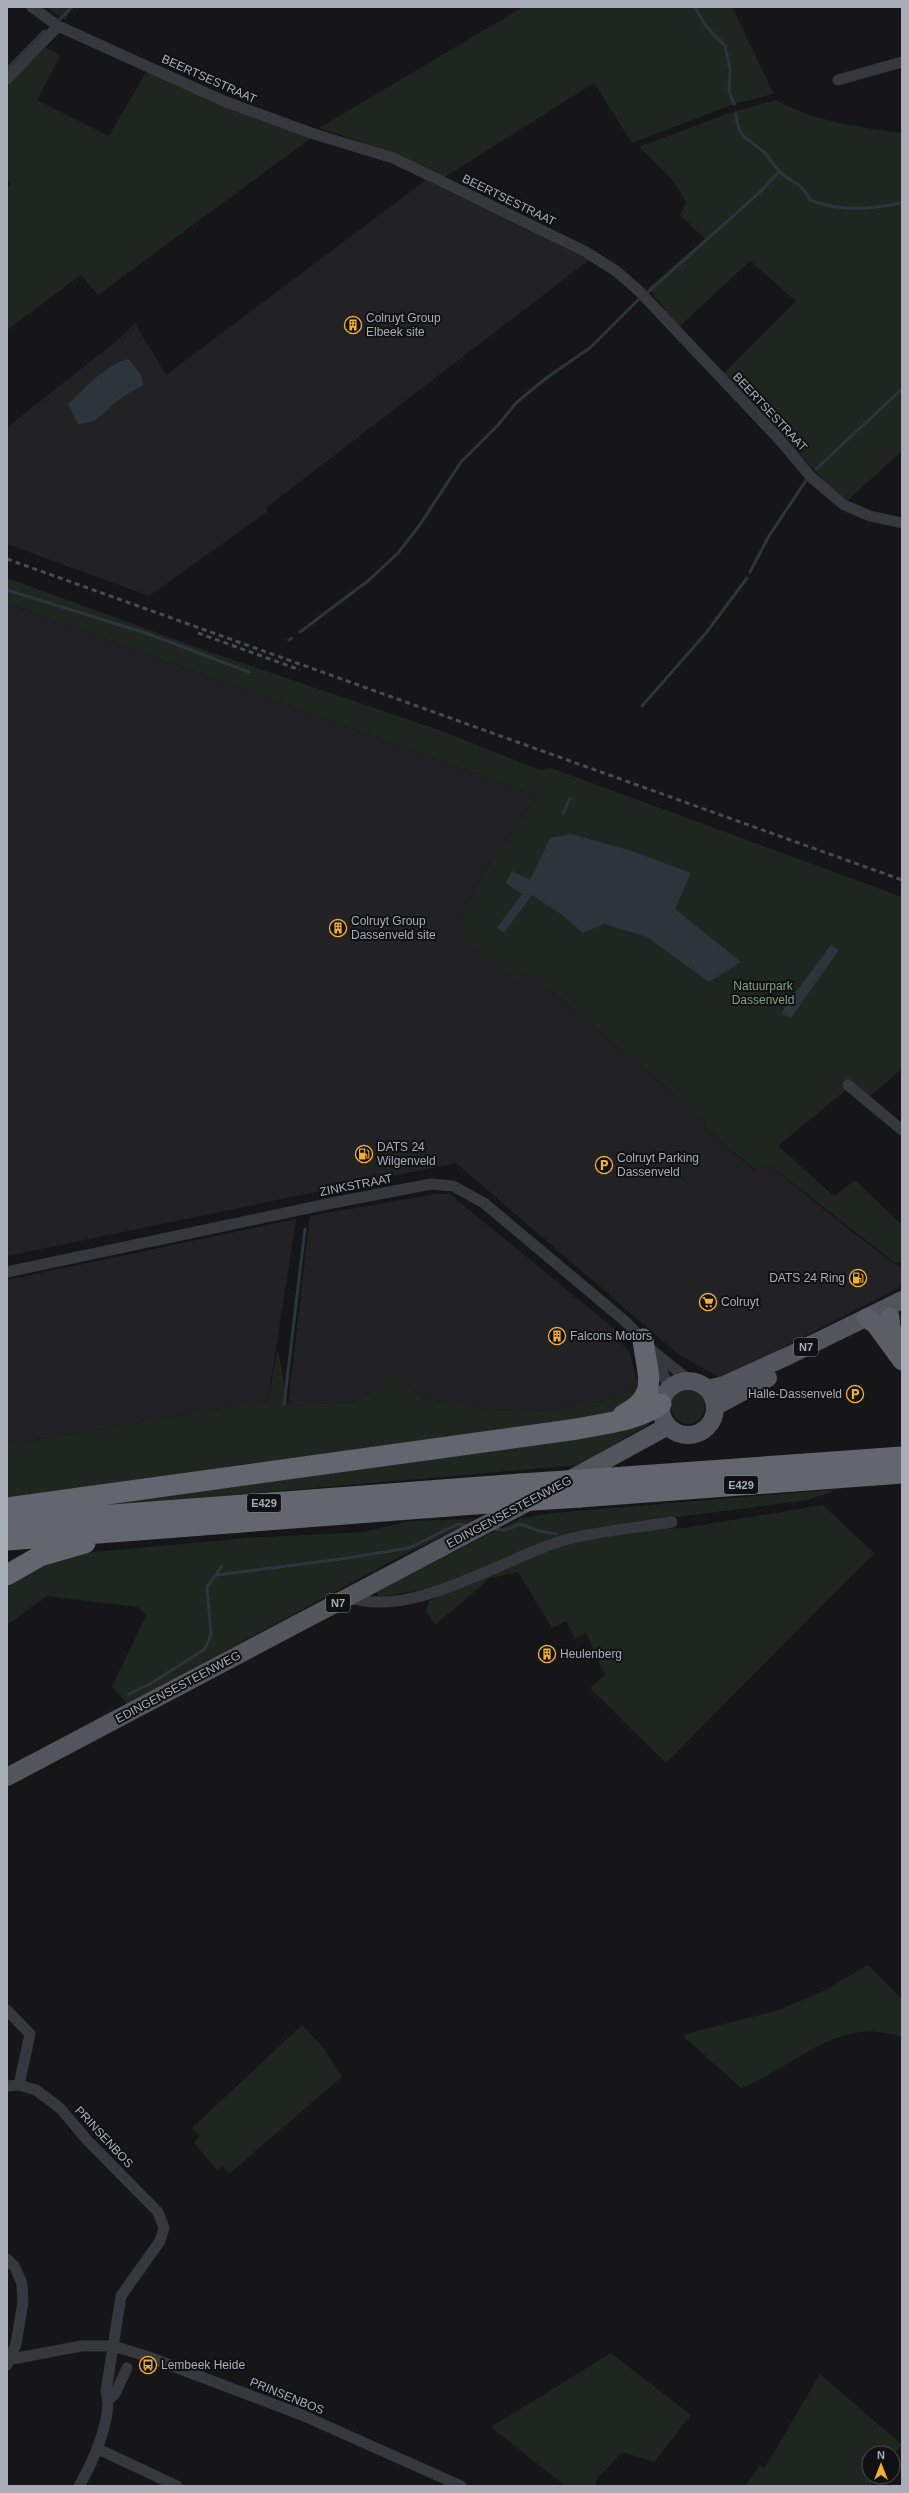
<svg xmlns="http://www.w3.org/2000/svg" width="909" height="2493" font-family="Helvetica,sans-serif">
<style>
.built{fill:#222225}
.green{fill:#1e261f}
.water{fill:#2c353c}
.lines{fill:none;stroke-linecap:round;stroke-linejoin:round}
.stream{stroke:#2c353c;stroke-width:3}
.minor{stroke:#37383d;stroke-width:11}
.primary{stroke:#53555c;stroke-width:18}
.trunk{stroke:#5b5e65;stroke-width:19}
.motorway{stroke:#63666e;stroke-width:21}
.rail{stroke:#4a4c52;stroke-width:3;stroke-dasharray:5 4;stroke-linecap:butt}
.motorway-bridge{stroke:#63666e;stroke-width:21}
.labels{text-anchor:middle;stroke-width:4;stroke-linejoin:round;paint-order:stroke}
.shield{fill:#111113;stroke:#7b7e86;stroke-width:1}
.shield-label{font-size:11px;font-weight:bold;fill:#a8adb8}
.street-label{font-size:12px;fill:#a8adb8;stroke:#111113}
.poi-label{font-size:12px;fill:#a8adb8;stroke:#111113;text-anchor:start}
.park-label{font-size:12px;fill:#7fa381;stroke:#111113}
</style>
<rect width="100%" height="100%" fill="#161618"/>
<path class="built" d="M426 180 589 260 267 507V512L149 596 7 544V427L118 340 135 323 166 375Z
M7 603 537 796 480 878 461 921 518 981 526 970 707 1122 704 1128 757 1172 767 1163 856 1235 902 1269V1286L722 1379 678 1354 456 1163 7 1256Z
M435 1194H450L616 1330 614 1333 630 1353 636 1378V1384L624 1394 612 1399 540 1411 488 1409 423 1398 390 1373 369 1394 353 1402 288 1406 310 1216Z
M296 1219 268 1400 7 1445V1280Z"/>
<path class="green" d="M47 7H73L65 20Z
M523 7H732L774 94 734 104 632 143 594 83 445 177 356 140 319 128Z
M46 47 60 56 37 100 109 136 148 69 254 118 311 138 98 295 81 275 7 330V187L11 184 7 178V85Z
M776 100C815 122 858 127 902 133V451L848 500 833 490 724 373 796 301 750 261 679 327 648 288 705 239 680 215 686 203C677 181 656 163 639 147L732 112Z
M7 578 210 652 439 730 540 770 551 768 902 897V1069L868 1098 846 1090 778 1146 834 1196 855 1180 902 1225V1262L895 1263 767 1163 758 1172 704 1128 707 1122 526 970 518 981 466 942 461 921 480 878 537 796 7 603Z
M278 1349 288 1406 353 1402 369 1394 390 1372 423 1398 488 1409 540 1411 612 1399 624 1394 636 1384V1378L642 1386 613 1414 352 1455 245 1464 7 1498V1445L268 1400Z
M671 1407a17 17 0 1 1 34 0a17 17 0 1 1-34 0Z
M651 1416 648 1425 578 1465 38 1512Z
M840 1489 808 1500 586 1529 685 1528 823 1505 874 1553 666 1763 590 1688 605 1675 586 1633 575 1639 566 1621 552 1628 518 1572 490 1578 435 1625 426 1612 429 1601 475 1581 379 1597 376 1592 521 1518 553 1513Z
M479 1519 405 1554 127 1704 112 1687 146 1615 138 1607 47 1596 7 1625V1588L35 1569 84 1553 245 1538 364 1532 410 1521Z
M868 1965 902 1999V2038C898 2034 890 2034 885 2033 833 2022 789 2070 741 2088L682 2035 779 2010 825 1990Z
M302 2025 322 2046 342 2077 229 2174 222 2166 218 2171 194 2143 200 2136 192 2128Z
M611 2353 691 2415 654 2462 622 2452 597 2479 595 2486H565L491 2427Z
M820 2374 902 2445 893 2457V2453H869V2477H877L870 2486H745L760 2465 764 2469Z"/>
<path class="water" d="M129 359 141 375 143 385C134 390 125 395 116 402 102 413 99 423 78 424L68 404C84 389 106 364 129 359Z
M571 834 632 851 691 873 675 909 741 962 709 982 647 937 604 924 583 933 562 915 532 895 504 933 497 928 522 894 506 883 512 871 530 880 550 838Z
M831 945 839 950 791 1018 782 1014 784 1008Z"/>
<g class="lines">
<path class="stream" d="M695 7 705 25 725 46 730 69 729 92 734 104
M60 19 72 7
M7 69 44 31
M736 114C738 140 749 138 766 154 771 160 775 168 781 173 794 184 802 183 810 200 839 212 871 209 902 203
M648 292 759 193 779 172
M816 469 902 389
M750 572 769 536 807 479
M7 590 146 633 249 672
M300 632 369 580 398 553 419 526 461 462 498 425 517 402 545 379 591 347 638 300
M289 640 292 638
M642 706 706 633 747 578
M563 814 570 798
M284 1405 305 1229
M492 1529 505 1530 520 1524 539 1531 556 1534
M217 1575 341 1559 409 1548 458 1524 467 1526
M129 1694 150 1684 205 1649 211 1635 207 1587 222 1566"/>
<path class="minor" d="M32 7 58 26 226 102 314 134 393 158 437 179 586 252 616 271 639 291 779 439 811 477 844 505 870 516 902 523
M7 79 58 26
M838 80 902 62
M848 1085 902 1130
M7 1272 327 1204 431 1184 453 1186 484 1203 626 1322 655 1353 689 1380
M655 1353 669 1389
M348 1597C410 1620 501 1560 561 1541 597 1531 635 1528 672 1522
M7 2010 30 2034 19 2085
M7 2086 19 2085 36 2090 60 2108 87 2140 158 2212 164 2228 160 2241 121 2296 106 2391C114 2416 92 2464 79 2486
M7 2259 15 2267 22 2284 23 2302 16 2344 7 2365
M7 2360 81 2346H113L146 2356 302 2415 461 2486
M109 2399 115 2394 127 2368
M98 2449 177 2486"/>
<path class="primary" d="M661 1408a27 27 0 1 1 54 0a27 27 0 1 1-54 0Z
M708 1389 724 1385 790 1355 902 1300
M716 1406 768 1378
M569 1480 668 1426
M7 1777 530 1501"/>
<path class="trunk" d="M890 1317 891 1328 900 1347
M866 1318 875 1324 902 1361"/>
<path class="motorway" d="M623 1415C662 1395 646 1373 643 1339
M611 1478 902 1457
M580 1497 902 1473
M7 1508 577 1429C606 1423 636 1421 661 1404
M7 1523 520 1484
M7 1540 488 1503
M7 1575 40 1556 85 1543"/>
<path class="rail" d="M7 559 902 880
M198 633 300 670"/>
<path class="motorway-bridge" d="M520 1484 611 1478
M488 1503 580 1497"/>
</g>
<defs>
<g id="building-ring" transform="scale(0.9)"><circle r="9.5" fill="#111113" stroke="#f2b134" stroke-width="1.5"/><path d="M-4-6H4V6H1V3H-1V6H-4ZM-2.5-4.3h1.7v1.8h-1.7ZM.8-4.3h1.7v1.8H.8ZM-2.5-1h1.7V.8h-1.7ZM.8-1h1.7V.8H.8Z" fill="#f2b134"/></g>
<g id="fuel-ring" transform="scale(0.9)"><circle r="9.5" fill="#111113" stroke="#f2b134" stroke-width="1.5"/><path d="M-5.5-6h7V0h2V4h1.3V-2.5L3-4.5l.8-.8L6-3V5H2.5V1h-1V6h-7ZM-4.2-4.7v3.2H.2V-4.7Z" fill="#f2b134"/></g>
<g id="parking-ring" transform="scale(0.9)"><circle r="9.5" fill="#111113" stroke="#f2b134" stroke-width="1.5"/><path d="M-3.5-5.5H1a3.5 3.5 0 0 1 0 7H-1V5.5H-3.5ZM-1-3.4V-.6H.8a1.4 1.4 0 0 0 0-2.8Z" fill="#f2b134"/></g>
<g id="supermarket-ring" transform="scale(0.9)"><circle r="9.5" fill="#111113" stroke="#f2b134" stroke-width="1.5"/><path d="M-6-5.5h2.5l.6 2H6L4.5 2H-2.5L-4.4-4H-6ZM-1.5 3.2a1.3 1.3 0 1 0 .1 0ZM3 3.2a1.3 1.3 0 1 0 .1 0Z" fill="#f2b134"/></g>
<g id="bus-ring" transform="scale(0.9)"><circle r="9.5" fill="#111113" stroke="#f2b134" stroke-width="1.5"/><path d="M-5-6H5V4H4V6H2V4H-2V6H-4V4H-5ZM-3.5-4V0h7V-4ZM-3.5 1.2v1.5H-2V1.2ZM2 1.2v1.5H3.5V1.2Z" fill="#f2b134"/></g>
</defs>
<g fill-rule="evenodd">
<use href="#building-ring" x="353" y="325"/>
<use href="#building-ring" x="338" y="928"/>
<use href="#fuel-ring" x="364" y="1154"/>
<use href="#parking-ring" x="604" y="1165"/>
<use href="#fuel-ring" x="858" y="1278"/>
<use href="#supermarket-ring" x="708" y="1302"/>
<use href="#building-ring" x="557" y="1336"/>
<use href="#parking-ring" x="855" y="1394"/>
<use href="#building-ring" x="547" y="1654"/>
<use href="#bus-ring" x="148" y="2365"/>
</g>
<g class="labels">
<g class="shield">
<rect x="794" y="1338" width="24" height="18" rx="3"/>
<rect x="724" y="1476" width="34" height="18" rx="3"/>
<rect x="247" y="1494" width="34" height="18" rx="3"/>
<rect x="326" y="1594" width="24" height="18" rx="3"/>
</g>
<g class="shield-label">
<text x="806" y="1351">N7</text>
<text x="741" y="1489">E429</text>
<text x="264" y="1507">E429</text>
<text x="338" y="1607">N7</text>
</g>
<g class="street-label">
<text transform="translate(209 79) rotate(24)" y="4">BEERTSESTRAAT</text>
<text transform="translate(509 200) rotate(26)" y="4">BEERTSESTRAAT</text>
<text transform="translate(770 412) rotate(47)" y="4">BEERTSESTRAAT</text>
<text transform="translate(356 1185) rotate(-11)" y="4">ZINKSTRAAT</text>
<text transform="translate(509 1512) rotate(-28)" y="4">EDINGENSESTEENWEG</text>
<text transform="translate(178 1687) rotate(-28)" y="4">EDINGENSESTEENWEG</text>
<text transform="translate(104 2137) rotate(47)" y="4">PRINSENBOS</text>
<text transform="translate(287 2396) rotate(22)" y="4">PRINSENBOS</text>
</g>
<g class="poi-label">
<text x="366" y="322">Colruyt Group<tspan x="366" dy="14">Elbeek site</tspan></text>
<text x="351" y="925">Colruyt Group<tspan x="351" dy="14">Dassenveld site</tspan></text>
<text x="377" y="1151">DATS 24<tspan x="377" dy="14">Wilgenveld</tspan></text>
<text x="617" y="1162">Colruyt Parking<tspan x="617" dy="14">Dassenveld</tspan></text>
<text x="845" y="1282" text-anchor="end">DATS 24 Ring</text>
<text x="721" y="1306">Colruyt</text>
<text x="570" y="1340">Falcons Motors</text>
<text x="842" y="1398" text-anchor="end">Halle-Dassenveld</text>
<text x="560" y="1658">Heulenberg</text>
<text x="161" y="2369">Lembeek Heide</text>
</g>
<g class="park-label">
<text x="763" y="990">Natuurpark<tspan x="763" dy="14">Dassenveld</tspan></text>
</g>
</g>
<rect width="909" height="2493" fill="none" stroke="#a8adb8" stroke-width="16"/>
<g transform="translate(881 2465)"><circle r="19" fill="#111113" stroke="#4d4f55"/>
<path d="M0-3L7 15L0 10L-7 15Z" fill="#f2b134"/>
<text y="-6" font-size="11" font-weight="bold" text-anchor="middle" fill="#a8adb8">N</text>
</g>
</svg>
